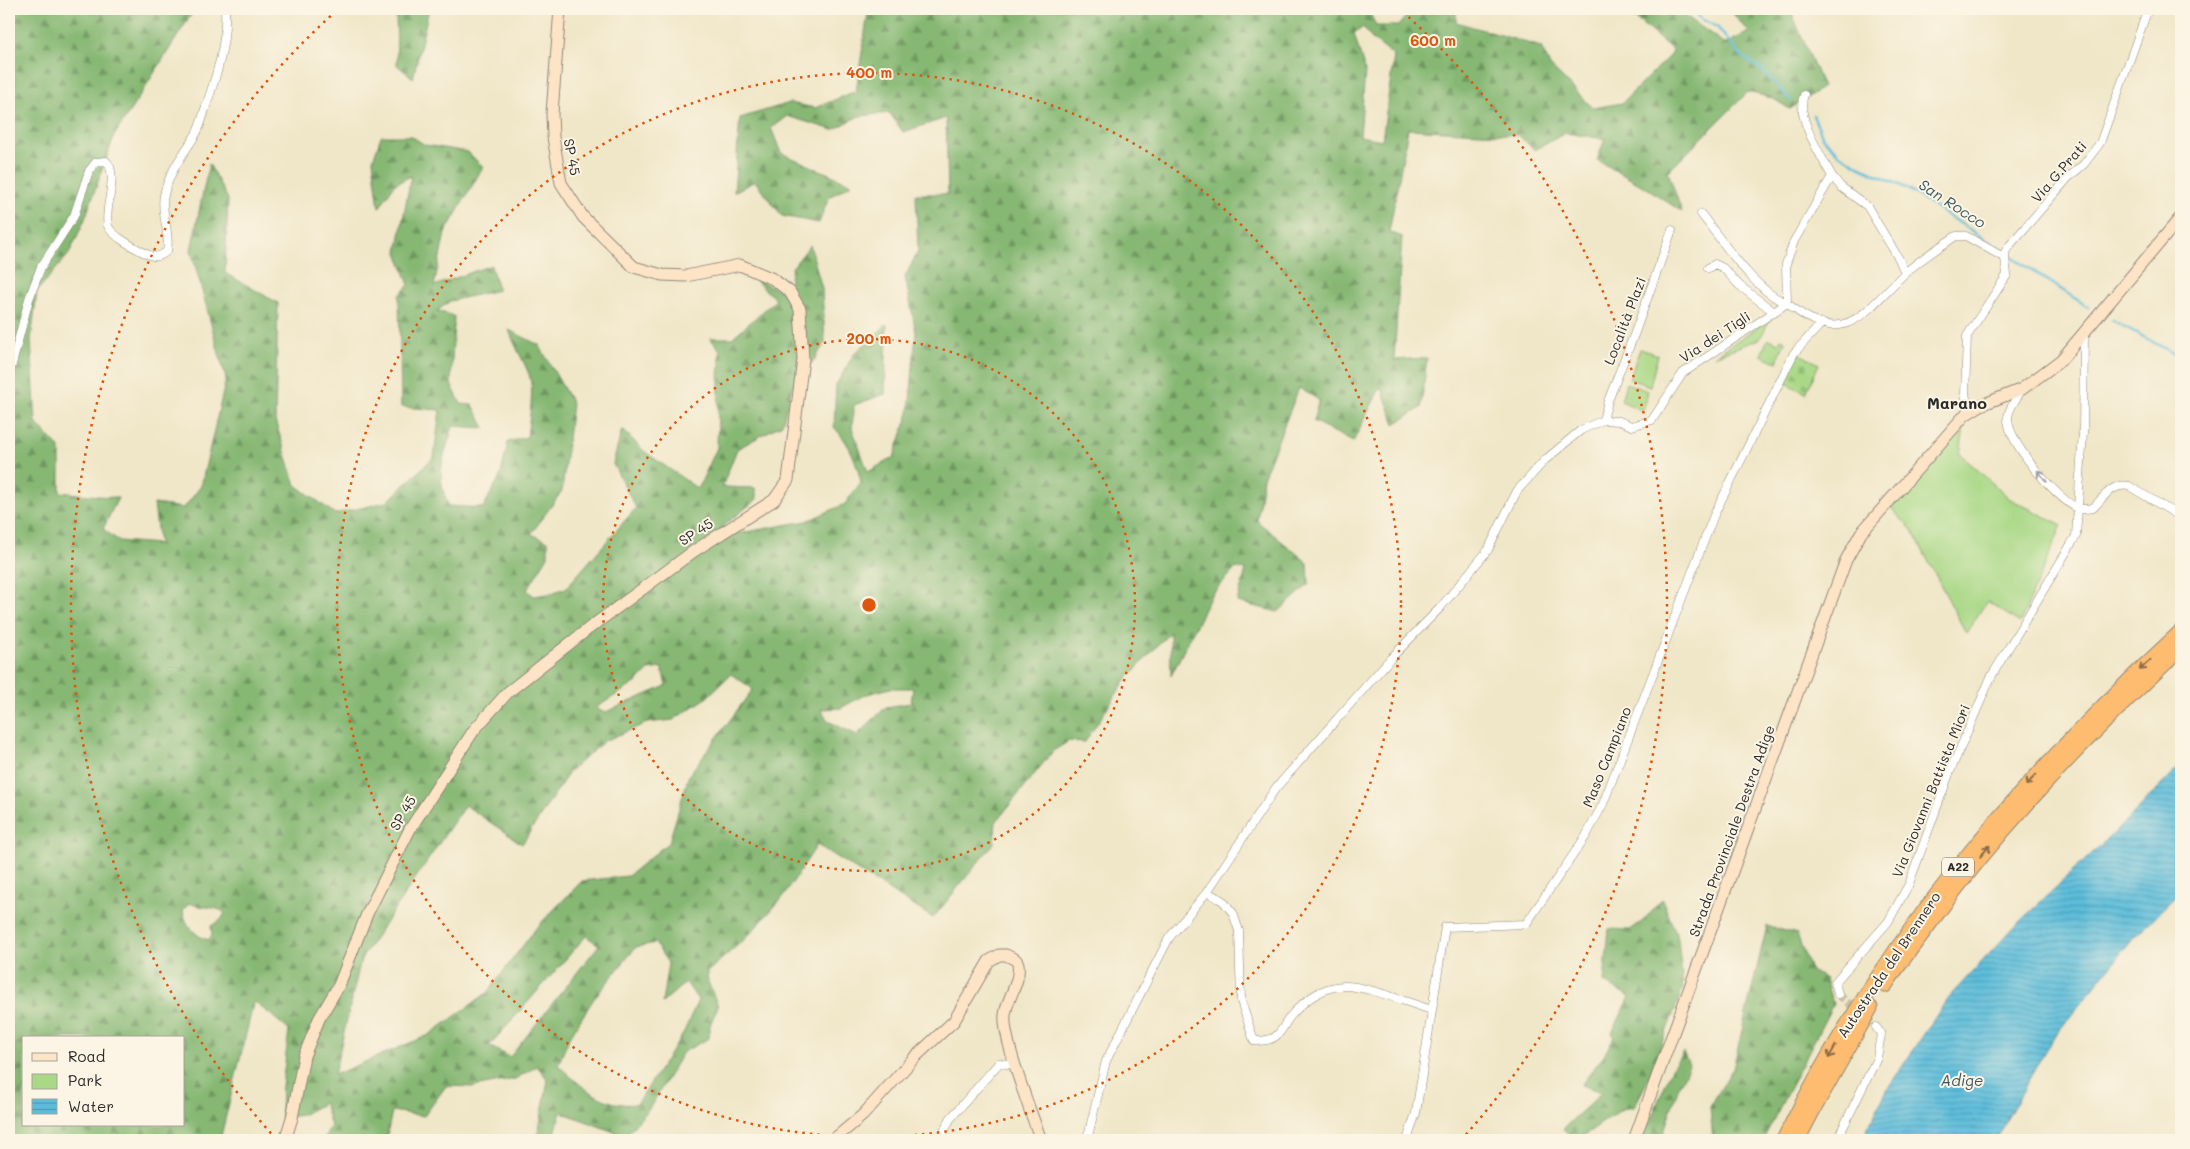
<svg xmlns="http://www.w3.org/2000/svg" width="2190" height="1149" font-family="Mali,sans-serif">
<style>
.forest{fill:url(#forest-firs);stroke:#58724f;fill-rule:evenodd}
.cemetery{fill:url(#cemetery-stones);stroke:#6a8258}
.green{fill:#a9d886;stroke:#6a8258}
.water{fill:url(#water-rules);stroke:#447483}
.lines{fill:none;stroke-linecap:round;stroke-linejoin:round}
.stream{stroke:#5cbddb;stroke-width:2.5}
.street-tunnel{stroke:#c9c1a9;stroke-width:8;stroke-dasharray:8 4;stroke-linecap:butt}
.street-casing{stroke:#8e887a;stroke-width:9}
.secondary-casing{stroke:#8e887a;stroke-width:13}
.highway-casing{stroke:#8e887a;stroke-width:17}
.street{stroke:#fff;stroke-width:8}
.secondary{stroke:#fee4c6;stroke-width:11}
.highway{stroke:#fdbc70;stroke-width:15}
.oneway{stroke:#a0a0a0}
.oneway2{stroke:#8a6c4a}
.ring{fill:none;stroke:#df570e;stroke-width:2.5;stroke-dasharray:2.5 5}
.labels{text-anchor:middle;stroke-width:4;stroke-linejoin:round;paint-order:stroke}
.shield{fill:#fcf5e5;stroke:#6a6863;stroke-width:1}
.shield-label{font-size:12px;font-weight:bold;fill:#2b2b2b}
.street-label{font-size:14px;fill:#2b2b2b;stroke:#fcf5e5}
.water-label{font-size:15px;font-style:italic;fill:#3a5760;stroke:#fcf5e5}
.quarter-label{font-size:16px;font-weight:bold;fill:#2b2b2b;stroke:#fcf5e5}
.centre{fill:#df570e;stroke:#fcf5e5;stroke-width:2.5}
.ring-label{font-size:15px;text-anchor:middle;font-weight:bold;fill:#df570e;stroke:#fcf5e5;stroke-width:4;stroke-linejoin:round;paint-order:stroke}
</style>
<defs>
<pattern id="forest-firs" width="22" height="20" patternUnits="userSpaceOnUse" patternTransform="scale(1.25)"><rect width="22" height="20" fill="#86b873"/><path d="M5 1l3.5 6h-7zM16 11l3.5 6h-7z" fill="#6e965f"/></pattern>
<pattern id="cemetery-stones" width="16" height="16" patternUnits="userSpaceOnUse" patternTransform="scale(1.25)"><rect width="16" height="16" fill="#a9d886"/><path d="M2 7V4a2 2 0 0 1 4 0v3zM10 15v-3a2 2 0 0 1 4 0v3z" fill="#92ba74"/></pattern>
<pattern id="water-rules" width="6" height="5" patternUnits="userSpaceOnUse" patternTransform="scale(1.25)"><rect width="6" height="5" fill="#5cbddb"/><path d="M0 2.5h6" fill="none" stroke="#4c9ab2"/></pattern>
</defs>
<rect width="100%" height="100%" fill="#fcf5e5"/>
<filter id="ink" filterUnits="userSpaceOnUse"><feTurbulence type="fractalNoise" baseFrequency=".02" numOctaves="2"/><feDisplacementMap in="SourceGraphic" scale="10" xChannelSelector="R" yChannelSelector="G"/><feConvolveMatrix kernelMatrix="1 2 1 2 8 2 1 2 1" color-interpolation-filters="sRGB"/></filter>
<filter id="wash" filterUnits="userSpaceOnUse"><feTurbulence type="fractalNoise" baseFrequency=".0096" numOctaves="4" result="noise"/><feDisplacementMap in="SourceGraphic" scale="20" xChannelSelector="R" yChannelSelector="G"/><feGaussianBlur stdDeviation="1.12" result="paint"/><feColorMatrix in="noise" values="0 0 0 0 0 0 0 0 0 0 0 0 0 0 0 0 0 1.4 0 .05"/><feComposite in="paint" operator="in"/></filter>
<g filter="url(#wash)">
<rect width="100%" height="100%" fill="#f0e6c8"/>
<path class="forest" d="M9 9H192L191 15 114 136 85 219 69 254 37 291 31 340 36 423 60 449V492L118 498 103 529 119 541 159 544 154 504 184 508 201 486 226 379 191 250 209 164 228 199 225 273 278 303 275 421 296 485 335 514 387 502 434 457 440 410 401 407 399 295 409 285 397 252 411 176 395 184 379 208 373 160 381 136H411L425 145 468 152 483 167 445 233 434 286 491 265 498 290 450 301 437 311 454 316 451 384 461 404 473 405 485 428 453 426C444 457 434 475 449 506L483 508 501 474 508 442 527 437C529 420 535 389 529 374 523 359 514 345 509 330L539 345 572 403 562 491 531 534 548 541V556L527 590 534 596 548 594 566 588 636 508 613 464 622 429 645 452 698 489 717 448 720 350 710 338H732L776 300 751 276 787 295 792 268 810 245 822 289 825 343 814 360 793 385 782 424 737 449 722 487 755 488 757 499 722 527 740 533 807 521 845 504 861 482C855 458 851 446 834 427L836 385 854 354 887 324 885 394 854 405 852 428 868 472 894 457 909 413 916 332 905 277 918 251 916 194H948L946 118 903 132 890 113 859 116 833 130 787 116 771 128 781 153 852 184 829 197 819 223 782 216 755 181 734 192 740 118 790 103 815 108 856 91 868 13 906 12 908 9H1368L1376 26H1398L1412 9H1456V22L1541 47 1550 66 1593 108 1622 103 1674 51 1635 18 1592 9H1676L1725 44 1749 32 1729 9H1790L1823 87 1790 109 1772 98 1748 92 1668 172 1682 212 1650 190 1597 160 1605 139 1565 133 1535 150 1518 135 1408 129 1389 232 1402 237 1394 360 1427 358 1421 408 1395 424 1381 386 1353 442 1313 421 1319 400 1299 388 1263 478 1257 521 1308 563 1309 584 1278 612 1237 602 1246 570 1236 568 1211 595 1171 676 1170 632 1125 681 1085 742 1069 741 1053 751 996 822 994 843 933 918 817 845 783 897 747 937 707 972 708 982 718 1006 710 1025 709 1038 683 1052 649 1109 625 1136 561 1112 553 1140H537L548 1080 537 1066 515 1079 474 1087 446 1086 424 1116 392 1111 386 1140H323L331 1126 324 1103 302 1115 281 1118 282 1086 289 1030 254 1001 220 1140H9V349L14 330 9 325ZM1363 27 1372 39 1394 56 1382 140 1360 136 1365 71 1354 34ZM662 668 666 686 606 712 600 711 597 707 637 682 649 670ZM731 674 753 689 689 775 669 842 628 876 582 881 537 927 487 993 429 1035 334 1075 361 959 465 805 522 844 569 772 604 741 647 723 673 720 705 699ZM890 688H913L911 703 886 707 857 735 828 721 821 709 841 708 864 695ZM189 903C200 908 218 906 225 913L221 920 211 926 212 934 209 940C195 937 185 924 183 911ZM586 936 599 945 510 1057 489 1046ZM655 943 668 963 662 1003 686 982 698 1000 683 1034 637 1104C603 1108 581 1086 558 1065L569 1038 593 1000 614 974 636 947ZM24 1038H184V1125H24Z
M396 9H429L413 78 397 65Z
M1662 899 1678 939 1683 988 1647 1082 1634 1107 1622 1109 1577 1140 1563 1129C1575 1116 1590 1106 1601 1092L1581 1085 1602 1058 1615 1037 1612 1033 1630 997 1604 982 1609 929 1630 930 1643 921Z
M1767 926 1797 934 1810 970 1825 979 1833 1004 1763 1140H1713L1710 1107 1733 1068Z
M1683 1052 1689 1065 1678 1089 1661 1140H1642L1673 1066Z"/>
<path class="cemetery" d="M1798 353 1819 364 1806 393 1784 382Z"/>
<path class="green" d="M1770 319 1760 339 1714 356Z
M1768 339 1779 343 1781 339 1785 341 1777 362 1761 355Z
M1640 349 1658 355 1650 386 1629 379Z
M1626 383 1648 391 1643 411 1621 401Z
M1964 427 1960 454 2010 499 2062 525 2020 623 1987 601 1966 633 1912 530 1891 508 1955 430Z"/>
<path class="water" d="M2181 765V892L2133 938 2050 1042 1995 1140H1862L1888 1088 1948 998 2017 924 2117 830Z"/>
<g class="lines">
<path class="stream" d="M1691 9 1701 19 1717 27 1739 54 1762 70 1791 100
M1813 115 1823 138 1838 153 1859 166 1908 189 2088 307
M2112 320 2181 357"/>
</g>
</g>
<g filter="url(#ink)">
<g class="lines">
<path class="street-tunnel" d="M1838 994 1876 1027"/>
<g class="street-casing">
<path id="street" d="M1804 95C1795 116 1821 156 1832 176
M1701 214C1721 239 1757 294 1787 303
M2005 258V252L2010 245 2068 178 2084 164 2100 143 2148 9
M1708 268 1715 264 1723 268 1740 286 1774 312 1787 303
M1905 273 1899 259 1867 206 1841 187 1832 176 1794 241 1786 264 1787 303C1844 351 1863 313 1903 275 1919 260 1938 248 1956 236H1966L2005 258 2007 275 1967 336 1965 395 1970 410
M9 376 29 299 41 267 74 216 89 171 96 162 106 161C120 174 103 210 108 226 111 235 135 248 143 252 153 257 158 259 167 251 171 232 160 214 164 195 169 171 184 154 196 134 201 126 203 115 206 106 217 74 227 43 225 9
M2022 389C2017 398 2009 407 2008 417 2006 441 2056 498 2077 508 2083 510 2087 509 2093 508 2104 497 2112 483 2129 486L2181 517
M1603 420 1608 401 1634 335 1672 230
M1207 892 1223 901 1233 913 1239 931 1241 1001 1254 1041C1261 1041 1270 1041 1276 1036 1282 1032 1285 1023 1289 1018 1302 1002 1322 986 1344 986 1369 986 1407 1003 1432 1010
M1838 994 1835 982 1888 922 1909 884 1949 774 1991 677 2076 536 2083 433 2084 334
M940 1140 950 1119 999 1063 1016 1065
M1085 1140 1089 1132 1106 1061 1169 938 1207 892 1275 789 1391 658 1440 608 1488 550 1517 491 1545 460 1581 430 1603 420 1619 421 1632 426 1652 420 1683 373 1774 312
M1407 1140 1416 1113 1445 927 1526 924 1586 836 1603 804 1714 515 1794 353 1822 323
M1837 1140 1877 1058 1881 1034 1876 1027"/>
</g>
<g class="secondary-casing">
<path id="secondary" d="M285 1140 292 1118 304 1056 319 1019 339 985 367 914 410 829 474 730 508 692 588 629 694 551 774 500 788 480 803 359 800 309 790 292 773 279 740 265 686 276 662 275 634 267 583 217 561 183 553 137 552 113 560 9
M833 1140 863 1115 914 1058 954 1021 989 961 999 955H1006L1016 960 1018 964C1021 982 1007 998 1005 1015 1002 1038 1032 1116 1041 1140
M1634 1140 1846 560 1861 533 1965 415 1979 406 2022 389 2061 360 2181 217"/>
</g>
<g class="highway-casing">
<path id="highway" d="M1885 985C1897 966 1910 949 1923 932 1998 827 2087 735 2181 648
M1784 1140C1883 940 2018 782 2181 632
M1797 1140 1811 1113 1870 1008"/>
</g>
<use href="#street" class="street"/>
<use href="#secondary" class="secondary"/>
<use href="#highway" class="highway"/>
</g>
<defs><path id="oneway-shaft" d="M-6 0H5M1.5-3L5.5 0L1.5 3" fill="none" stroke-width="1.6" stroke-linecap="round" stroke-linejoin="round" transform="scale(1.25)"/></defs>
<use class="oneway" href="#oneway-shaft" transform="translate(2042 476) rotate(-129)"/>
<g class="oneway2">
<use href="#oneway-shaft" transform="translate(2145 665) rotate(137)"/>
<use href="#oneway-shaft" transform="translate(2031 780) rotate(134)"/>
<use href="#oneway-shaft" transform="translate(1985 851) rotate(-50)"/>
<use href="#oneway-shaft" transform="translate(1832 1052) rotate(120)"/>
</g>
</g>
<g class="ring">
<circle cx="869" cy="605" r="266"/>
<circle cx="869" cy="605" r="532"/>
<path d="M276 1139A798 798 0 0 1 335 12M1403 12A798 798 0 0 1 1462 1139"/>
</g>
<g class="labels">
<rect class="shield" x="1942" y="857.5" width="32" height="19" rx="4"/>
<g class="shield-label">
<text x="1958" y="871">A22</text>
</g>
<g class="street-label">
<text transform="translate(572 157) rotate(79)" y="5">SP 45</text>
<text transform="translate(2059 172) rotate(-49)" y="5">Via G.Prati</text>
<text transform="translate(1625 321) rotate(-69)" y="5">Località Plazi</text>
<text transform="translate(1715 337) rotate(-33)" y="5">Via dei Tigli</text>
<text transform="translate(696 532) rotate(-33)" y="5">SP 45</text>
<text transform="translate(1607 757) rotate(-68)" y="5">Maso Campiano</text>
<text transform="translate(1931 791) rotate(-68)" y="5">Via Giovanni Battista Miori</text>
<text transform="translate(403 813) rotate(-60)" y="5">SP 45</text>
<text transform="translate(1732 831) rotate(-70)" y="5">Strada Provinciale Destra Adige</text>
<text transform="translate(1889 965) rotate(-56)" y="5">Autostrada del Brennero</text>
</g>
<g class="water-label">
<text transform="translate(1952 204) rotate(33)" y="5">San Rocco</text>
<text x="1962" y="1086">Adige</text>
</g>
<g class="quarter-label">
<text x="1957" y="409">Marano</text>
</g>
</g>
<circle cx="869" cy="605" r="8" class="centre"/>
<g class="ring-label">
<text x="1433" y="46">600 m</text>
<text x="869" y="78">400 m</text>
<text x="869" y="344">200 m</text>
</g>
<rect width="2190" height="1149" fill="none" stroke="#fcf5e5" stroke-width="30"/>
<rect x="22" y="1036" width="162" height="90" fill="#fcf5e5" stroke="#a8a49b"/>
<rect x="32" y="1053" width="25" height="8" fill="#fee4c6" stroke="#a8a49b"/>
<text x="68" y="1062" font-size="15" fill="#2b2b2b">Road</text>
<rect x="32" y="1074" width="25" height="15" fill="#a9d886" stroke="#a8a49b"/>
<text x="68" y="1086" font-size="15" fill="#2b2b2b">Park</text>
<rect x="32" y="1099" width="25" height="15" fill="url(#water-rules)" stroke="#a8a49b"/>
<text x="68" y="1112" font-size="15" fill="#2b2b2b">Water</text>
</svg>
